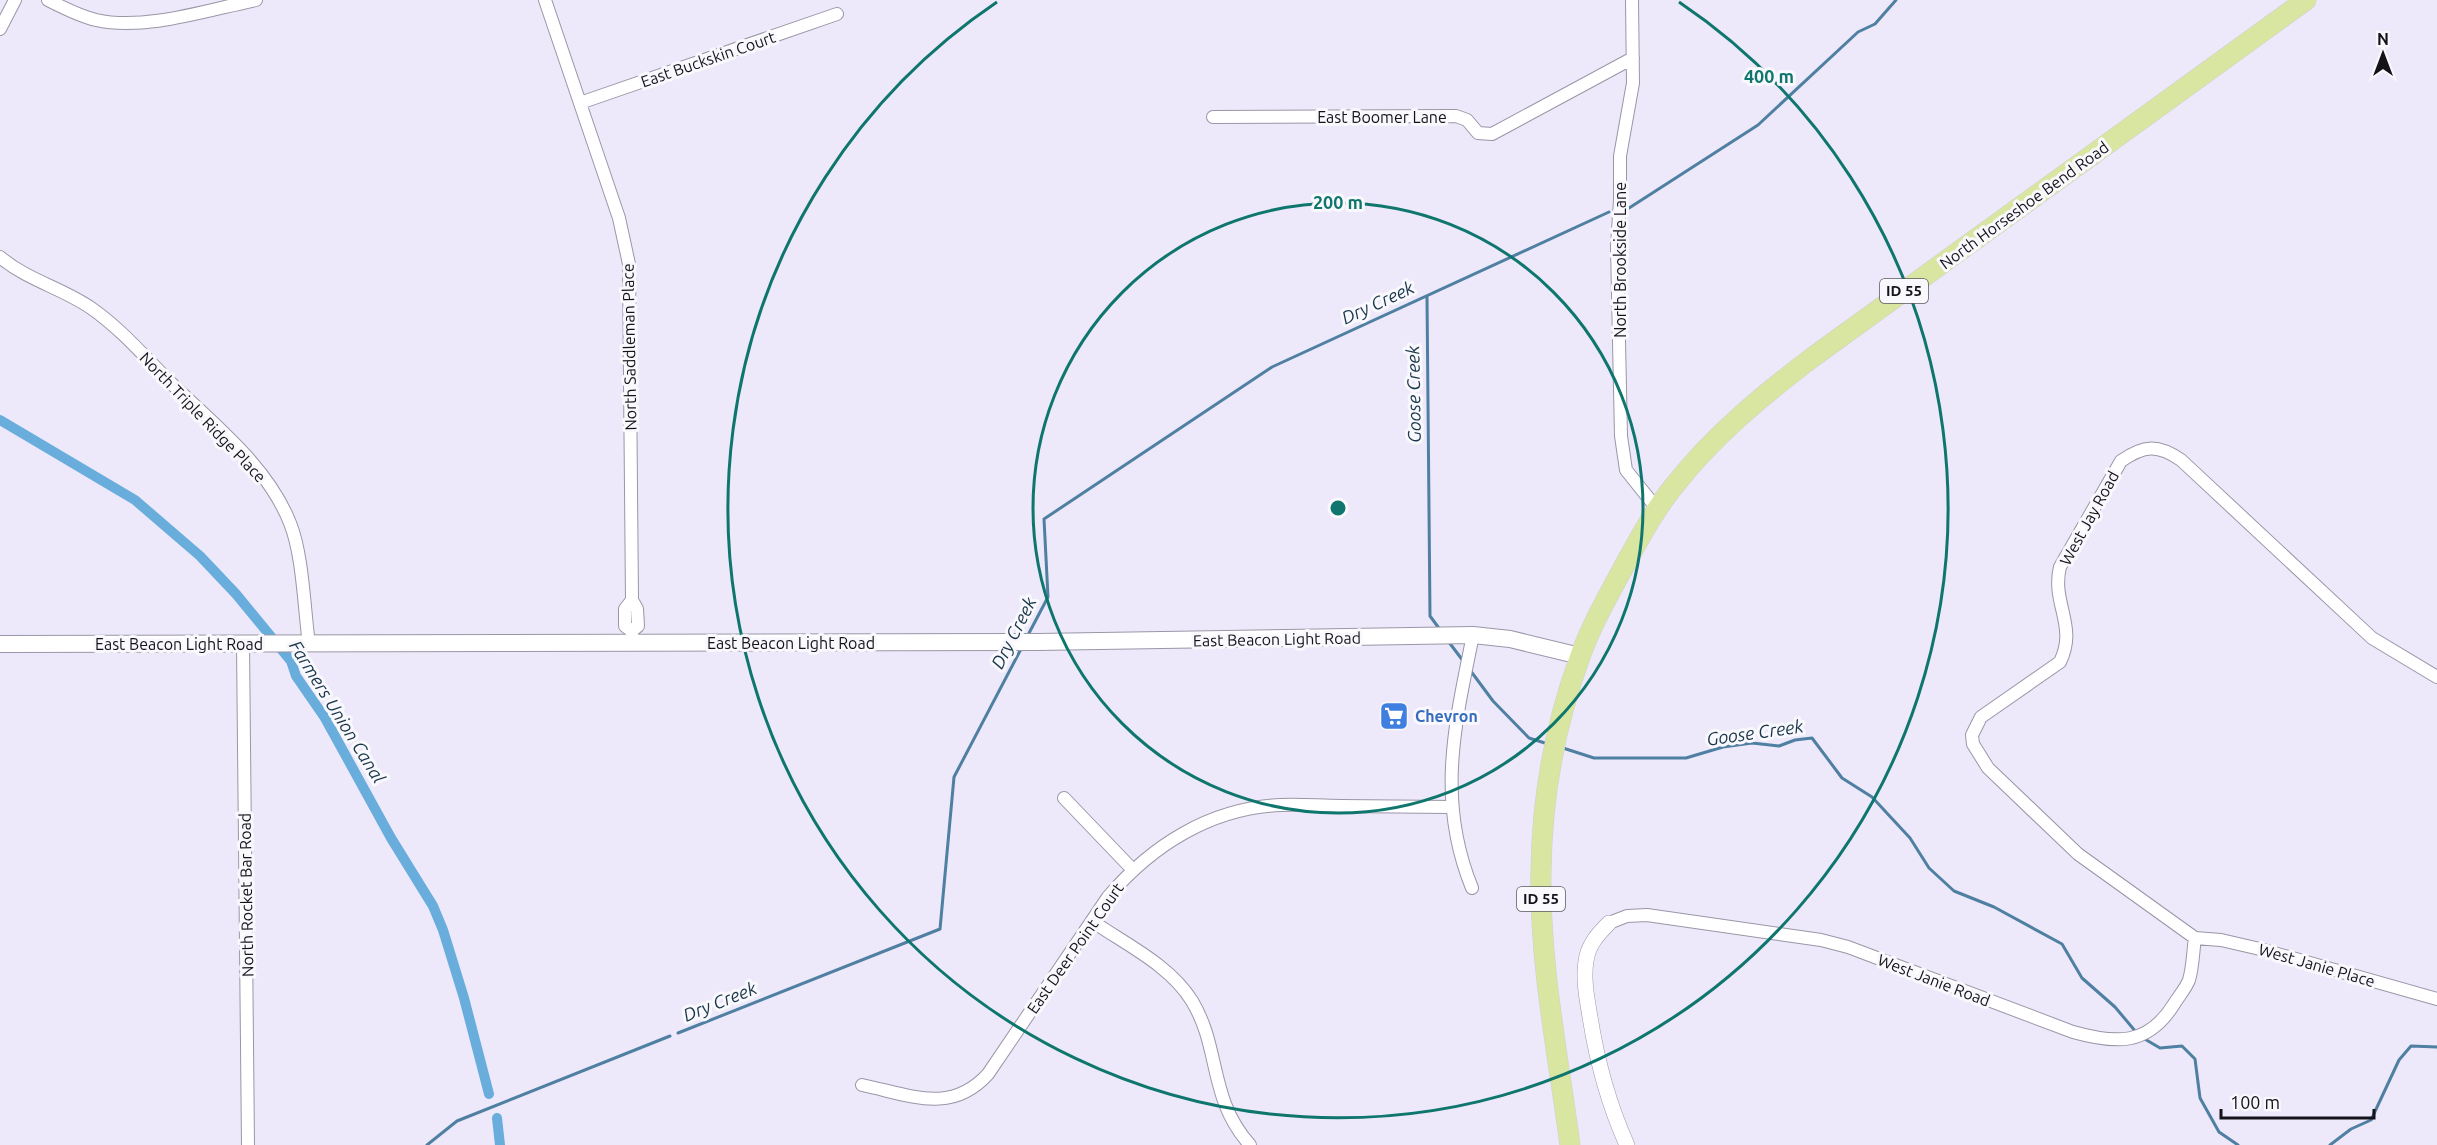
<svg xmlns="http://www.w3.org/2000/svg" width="2437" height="1145" font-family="Ubuntu,sans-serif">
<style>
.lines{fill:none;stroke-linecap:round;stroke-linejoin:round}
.stream{stroke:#4f7fa1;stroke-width:3}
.canal{stroke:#68addb;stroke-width:10}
.minor-casing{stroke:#9a96a7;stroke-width:14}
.tertiary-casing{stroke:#9a96a7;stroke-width:16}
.secondary-casing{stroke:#9a96a7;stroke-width:18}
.trunk-casing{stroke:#d0d0d1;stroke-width:21}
.minor{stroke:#fff;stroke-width:12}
.tertiary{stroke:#fff;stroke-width:15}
.secondary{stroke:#fff;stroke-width:16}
.trunk{stroke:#d8e6a2;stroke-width:20}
.ring{fill:none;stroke:#0f766e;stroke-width:3}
.labels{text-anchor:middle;stroke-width:6;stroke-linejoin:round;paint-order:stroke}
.shield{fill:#f9f8fc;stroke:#59585e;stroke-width:1.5}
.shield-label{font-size:15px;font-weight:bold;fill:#15131a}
.street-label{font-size:16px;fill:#15131a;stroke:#f9f8fc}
.shop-label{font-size:16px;font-weight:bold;fill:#366cbe;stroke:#f9f8fc;text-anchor:start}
.water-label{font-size:18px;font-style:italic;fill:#18364a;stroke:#f9f8fc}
.centre{fill:#0f766e;stroke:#f9f8fc;stroke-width:3}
.ring-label{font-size:18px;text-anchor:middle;font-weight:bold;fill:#0f766e;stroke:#f9f8fc;stroke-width:6;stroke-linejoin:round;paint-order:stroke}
</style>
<rect width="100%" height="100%" fill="#ede9fb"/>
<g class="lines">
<path class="stream" d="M1626 210 1758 125 1858 32 1875 24 1896 0
M1427 297 1430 616 1441 631
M1028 635 1048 597 1044 519 1272 367 1609 212
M1448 641 1464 662
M1470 670 1493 701 1529 738 1548 744
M1563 748 1594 758H1686L1723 747 1752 743 1779 746 1795 740 1812 738 1842 778 1872 797 1910 838 1929 868 1954 891 1994 907 2062 944 2082 978 2115 1007 2136 1032
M678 1033 940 929 954 777 1021 649
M2143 1038 2160 1048 2182 1046 2195 1059 2200 1098 2219 1132 2238 1145
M427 1145 457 1121 670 1036
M2330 1145 2351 1129 2371 1120 2399 1060 2411 1046 2437 1047"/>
<path class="canal" d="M0 420 135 500 200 556 236 594 291 661 296 676 325 718 391 838 433 906 443 930 464 998 489 1094
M497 1118 500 1145"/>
<g class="minor-casing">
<path id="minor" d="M48 0C64 8 79 16 96 20 145 31 207 10 256 0
M545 0 619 218 629 264 632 600
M1632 0 1633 83 1620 156V200L1617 246 1621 436 1626 470 1658 510
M0 29 15 0
M580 103 837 14
M1213 117 1456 116 1467 120 1478 133 1492 134 1633 58
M0 257C27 280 62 288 91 308 120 328 145 357 170 382 214 425 267 465 290 523 303 555 304 608 309 644
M632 631 625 626V609L632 600 637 609 638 626 632 631V643
M243 644 248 1145
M1064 798 1133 870
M1472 888C1436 800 1455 724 1473 635
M1092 921C1125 944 1170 965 1192 1001 1221 1049 1208 1098 1250 1145
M1609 923 1627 916 1647 915 1821 940 1848 947 2073 1032C2116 1044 2148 1046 2174 1004 2179 996 2186 988 2189 980 2193 967 2193 951 2195 938
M2195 938 2078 854 1988 768 1973 744 1972 735 1981 717 2060 662C2078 626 2051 603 2060 567L2121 461C2144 445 2158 444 2181 460L2372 638 2437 677
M2195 938 2221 940 2260 949 2437 999
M862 1085C910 1095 951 1115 988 1074L1108 897C1152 845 1211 808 1281 805 1301 804 1321 806 1341 806 1378 806 1414 807 1451 807"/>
</g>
<g class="tertiary-casing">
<path id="tertiary" d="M1609 923C1598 934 1588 945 1586 961 1583 979 1587 999 1590 1017 1597 1061 1608 1103 1627 1145"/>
</g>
<g class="secondary-casing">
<path id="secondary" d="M0 644 1037 642 1473 635 1510 639 1580 656"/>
</g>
<g class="trunk-casing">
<path id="trunk" d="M1570 1145C1558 1055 1539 961 1541 870 1542 798 1555 725 1580 657 1592 623 1611 591 1628 559 1642 534 1656 508 1674 486 1713 436 1763 395 1813 357L2306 0"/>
</g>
<use href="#minor" class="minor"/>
<use href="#tertiary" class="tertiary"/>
<use href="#secondary" class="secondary"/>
<use href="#trunk" class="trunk"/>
</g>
<g class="ring">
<circle cx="1338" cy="508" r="305"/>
<path d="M1679 2A610 610 0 1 1 997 2"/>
</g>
<defs>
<g id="supermarket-square" transform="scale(1.5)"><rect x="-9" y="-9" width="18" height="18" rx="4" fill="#3f7fe0" stroke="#f9f8fc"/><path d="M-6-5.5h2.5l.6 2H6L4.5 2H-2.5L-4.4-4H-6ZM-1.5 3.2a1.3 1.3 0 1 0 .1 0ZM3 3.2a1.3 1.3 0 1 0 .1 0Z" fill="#fff"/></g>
</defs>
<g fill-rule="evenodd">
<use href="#supermarket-square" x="1394" y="716"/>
</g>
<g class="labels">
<g class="shield">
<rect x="1880" y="279" width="48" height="24" rx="4.5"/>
<rect x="1517" y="887" width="48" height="24" rx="4.5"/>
</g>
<g class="shield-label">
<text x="1904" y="296">ID 55</text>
<text x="1541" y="904">ID 55</text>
</g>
<g class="street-label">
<text transform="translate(708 59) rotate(-19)" y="6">East Buckskin Court</text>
<text x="1382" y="123">East Boomer Lane</text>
<text transform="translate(2024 205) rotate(-36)" y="6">North Horseshoe Bend Road</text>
<text transform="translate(1620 260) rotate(-90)" y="6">North Brookside Lane</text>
<text transform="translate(629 347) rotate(-91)" y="6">North Saddleman Place</text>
<text transform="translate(203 417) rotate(46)" y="6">North Triple Ridge Place</text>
<text transform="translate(2089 518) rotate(-61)" y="6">West Jay Road</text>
<text transform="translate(1277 639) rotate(-1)" y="6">East Beacon Light Road</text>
<text x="791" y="649">East Beacon Light Road</text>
<text x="179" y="650">East Beacon Light Road</text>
<text transform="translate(246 895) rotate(-91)" y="6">North Rocket Bar Road</text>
<text transform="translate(1075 948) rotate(-55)" y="6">East Deer Point Court</text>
<text transform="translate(2317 965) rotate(16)" y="6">West Janie Place</text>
<text transform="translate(1934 980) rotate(21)" y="6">West Janie Road</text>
</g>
<g class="shop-label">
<text x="1415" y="722">Chevron</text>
</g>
<g class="water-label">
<text transform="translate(1378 303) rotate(-25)" y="6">Dry Creek</text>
<text transform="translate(1414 394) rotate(-91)" y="6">Goose Creek</text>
<text transform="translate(1014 633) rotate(-63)" y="6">Dry Creek</text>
<text transform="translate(337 712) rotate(58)" y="6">Farmers Union Canal</text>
<text transform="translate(1755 733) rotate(-8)" y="6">Goose Creek</text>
<text transform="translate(720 1002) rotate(-22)" y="6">Dry Creek</text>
</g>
</g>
<circle cx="1338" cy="508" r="9" class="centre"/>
<g class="ring-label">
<text x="1769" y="83">400 m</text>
<text x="1338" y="209">200 m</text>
</g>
<g transform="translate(2383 54)" stroke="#f9f8fc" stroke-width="4.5" paint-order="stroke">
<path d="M0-4.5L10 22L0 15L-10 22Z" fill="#15131a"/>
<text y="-9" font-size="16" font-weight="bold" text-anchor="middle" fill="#15131a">N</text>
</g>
<path d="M2221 1109v9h153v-9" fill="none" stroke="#15131a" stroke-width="3"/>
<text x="2230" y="1109" font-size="18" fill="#15131a" stroke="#f9f8fc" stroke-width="4.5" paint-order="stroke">100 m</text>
</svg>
